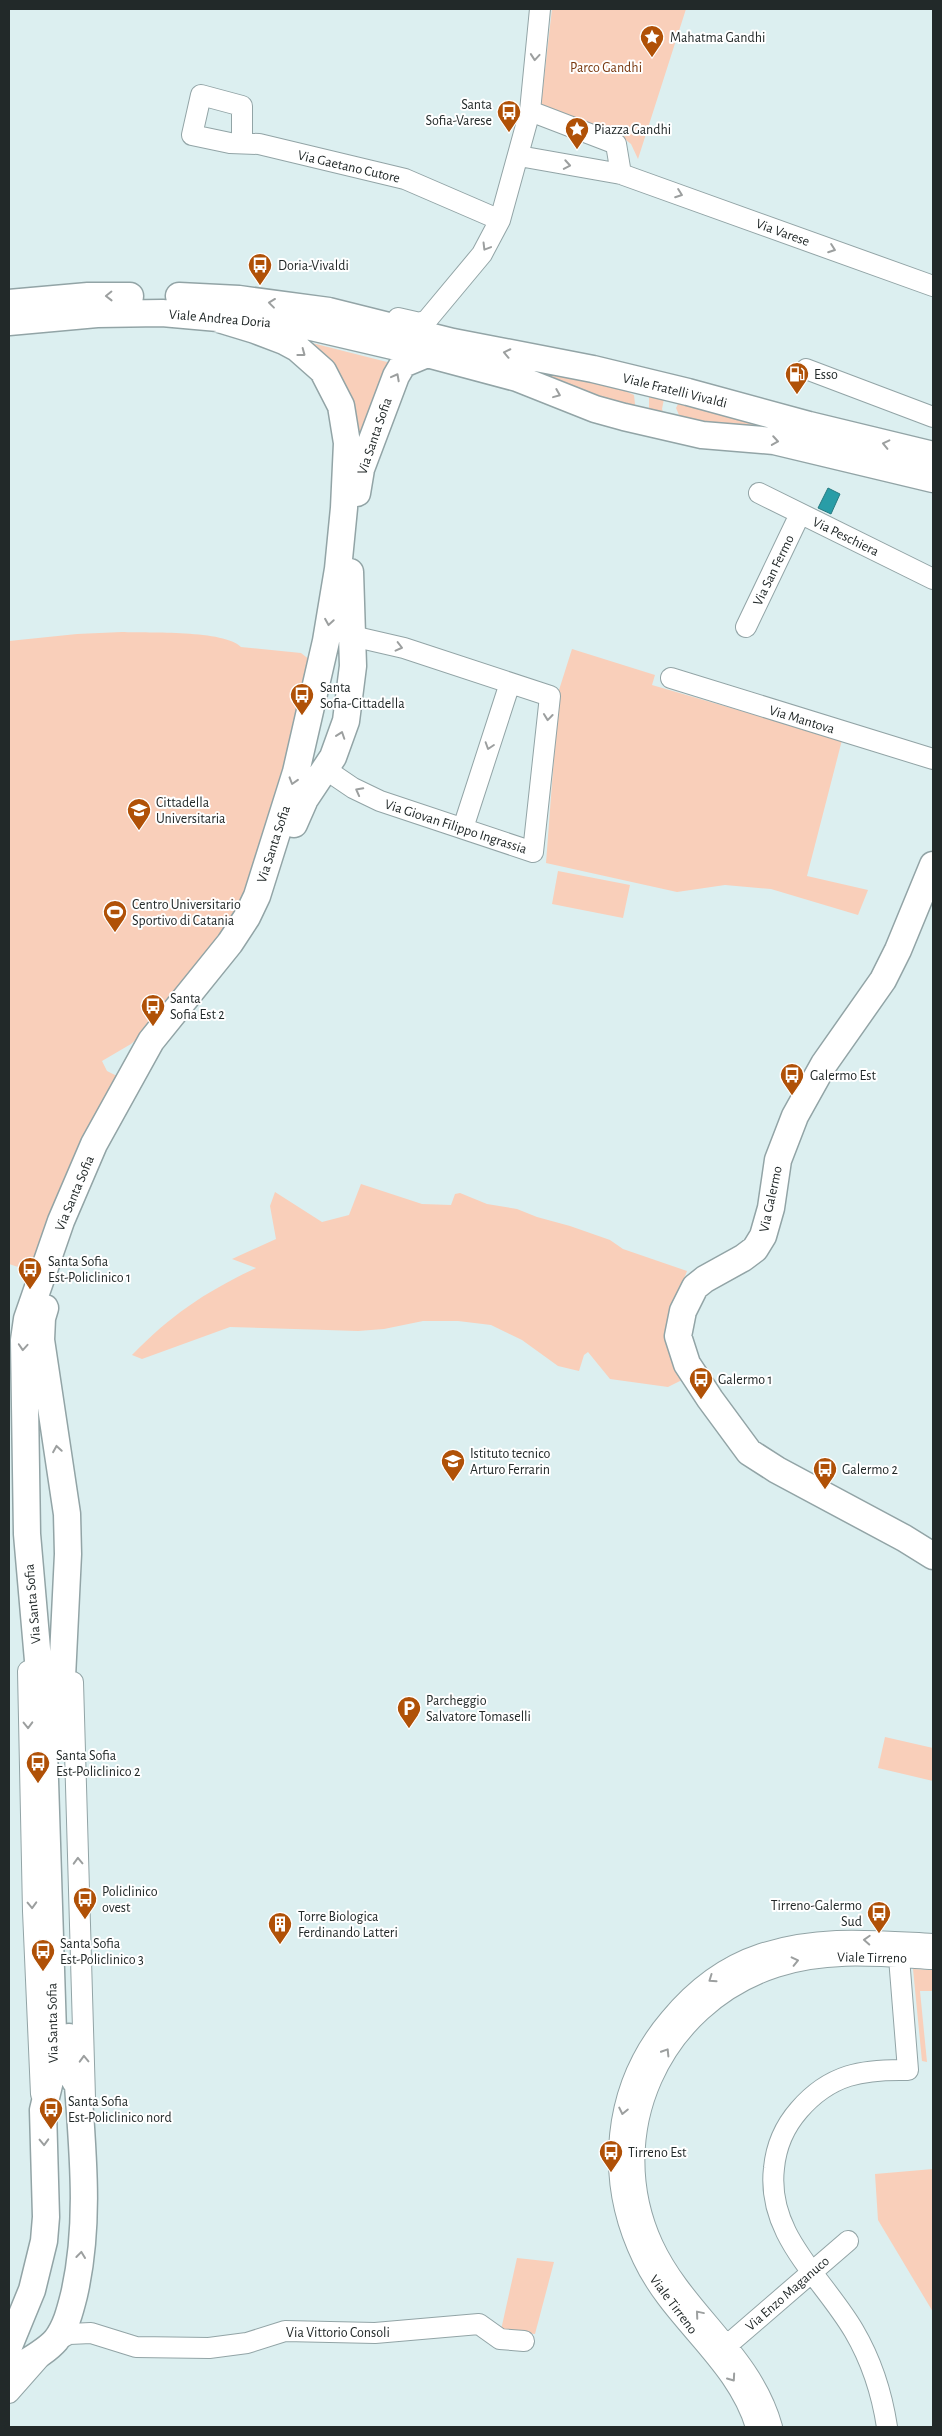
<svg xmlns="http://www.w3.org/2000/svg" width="942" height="2436" font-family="'Alegreya Sans',sans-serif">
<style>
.green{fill:#f9cfba}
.water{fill:#299da7;stroke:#277a81}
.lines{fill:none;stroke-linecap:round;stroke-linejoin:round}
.minor-casing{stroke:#92a4a6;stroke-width:22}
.major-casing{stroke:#92a4a6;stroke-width:29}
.minor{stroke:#fff;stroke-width:20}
.major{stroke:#fff;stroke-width:26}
.oneway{stroke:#9c9f9f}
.labels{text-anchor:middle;stroke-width:4;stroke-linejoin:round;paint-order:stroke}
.poi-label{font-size:14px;fill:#222929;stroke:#fff;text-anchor:start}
.park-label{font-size:14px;fill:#793910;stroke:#fff}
.street-label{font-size:14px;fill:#222929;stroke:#fff}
</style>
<rect width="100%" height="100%" fill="#dceff0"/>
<path class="green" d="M552 9H686L638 159 631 144 621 136 541 104Z
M356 325 623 390 634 395 635 404 633 407 355 329Z
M304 341 395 364 361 440Z
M649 395 664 399 662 409 665 418 646 414 649 408Z
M679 402 797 432C761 428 711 430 679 415L676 408Z
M122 632C148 633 225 630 241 647L301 653 310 660 313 666 256 871 237 911 207 955 149 1028 131 1044 102 1061 107 1071 117 1076 33 1272 9 1264V641L77 634Z
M572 649 655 675 652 685 842 740 807 876 868 890 858 915 771 889 725 885 677 892 546 863 559 690Z
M558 871 630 885 623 918 552 904Z
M361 1184 422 1204 451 1205 455 1194 460 1193 487 1204 517 1209 537 1217 570 1226 610 1240 623 1249 687 1271 671 1313 686 1378 668 1387 610 1379 588 1352 584 1355 579 1371 558 1366 522 1340 491 1325 458 1321H423L384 1329 358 1331 230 1327 142 1359 132 1355C171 1315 205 1292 256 1268L232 1259 276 1239 270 1206 275 1192 322 1222 349 1215Z
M885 1737 933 1748V1781L878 1768Z
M913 1969 933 1970V1991H920L927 2062 922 2061Z
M933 2169V2312L878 2220 875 2174Z
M517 2258 554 2262 535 2334 501 2330Z"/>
<path class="water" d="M828 488 840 494 831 514 818 508Z"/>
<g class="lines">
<g class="minor-casing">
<path id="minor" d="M530 111 616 144 621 174
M242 143V106L201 95 192 135 230 143 259 144 405 179 500 220
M519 156 621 174 933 286
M398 318 420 323 427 320 482 254 500 220 530 111 540 9
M806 369 933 417
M759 493 933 579
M746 627 800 514
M671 678 933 759
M325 769 353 788 380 801 533 852 550 696 404 648 352 636
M463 828 510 683
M28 1671 33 1911 41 2094
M73 1682 85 2098
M717 2354 848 2241
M9 2393 54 2342 69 2334 91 2333 136 2347 209 2348 247 2343 285 2331 375 2333 479 2324 500 2339 524 2341
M756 2427C736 2360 672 2321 643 2259 604 2179 612 2087 670 2019 694 1990 725 1966 761 1954 820 1935 873 1941 933 1944
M772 2427C752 2354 684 2312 653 2245 602 2134 660 2005 776 1967 827 1950 881 1956 933 1959
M887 2427C882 2394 871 2360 854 2331 823 2278 766 2235 774 2168 776 2147 785 2126 799 2110 830 2074 863 2069 908 2070L898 1945"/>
</g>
<g class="major-casing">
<path id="major" d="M179 296 239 299 329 311 453 342 593 369 688 392 809 425 933 455
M9 303 88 296H130
M9 322 97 314 162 313 307 326 427 354 517 378 595 409 624 417 702 435 774 441 933 479
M357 493 361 469 396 376 403 364 427 354
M294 824 305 799 333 757 346 721 353 666 350 572
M933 865 898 950 883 980 824 1064 795 1116 778 1160 771 1208 763 1236 755 1249 743 1258 705 1279 695 1287 683 1311 678 1336 687 1364 710 1399 749 1452 777 1470 904 1538 933 1556
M45 1308 42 1318 41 1340 67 1514 68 1554 59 1739
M9 2346 32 2290 44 2241 46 2217 43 2110 54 2064 43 1718 27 1534 24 1340 27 1319 61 1221 94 1144 151 1041 230 943 247 917 257 896 296 772 326 641 338 569 344 508 347 443 341 406 323 371 297 348 284 341 255 330 209 316
M9 2373C23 2363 44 2354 56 2340 66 2327 70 2311 74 2295 90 2226 83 2155 78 2085 67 2072 69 2054 69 2037"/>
</g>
<use href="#minor" class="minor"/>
<use href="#major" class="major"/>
</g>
<defs><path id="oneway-chevron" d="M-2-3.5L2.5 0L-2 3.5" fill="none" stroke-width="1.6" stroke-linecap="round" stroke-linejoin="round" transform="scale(1.25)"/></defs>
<g class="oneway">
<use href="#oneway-chevron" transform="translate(535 57) rotate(95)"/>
<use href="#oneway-chevron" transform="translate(567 165) rotate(10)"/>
<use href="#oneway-chevron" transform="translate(679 194) rotate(20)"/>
<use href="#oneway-chevron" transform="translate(486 247) rotate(121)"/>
<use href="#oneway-chevron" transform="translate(832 249) rotate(20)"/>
<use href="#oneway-chevron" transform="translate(109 296) rotate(179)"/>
<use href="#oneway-chevron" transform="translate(272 303) rotate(-173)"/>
<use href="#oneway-chevron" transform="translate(302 353) rotate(37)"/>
<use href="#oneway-chevron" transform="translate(507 353) rotate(-168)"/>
<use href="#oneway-chevron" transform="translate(396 377) rotate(-62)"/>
<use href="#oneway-chevron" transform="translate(557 394) rotate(22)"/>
<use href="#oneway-chevron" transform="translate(775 441) rotate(9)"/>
<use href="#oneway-chevron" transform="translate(886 444) rotate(-167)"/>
<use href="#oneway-chevron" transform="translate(329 622) rotate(99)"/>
<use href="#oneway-chevron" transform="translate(399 647) rotate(14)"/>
<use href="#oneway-chevron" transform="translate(548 717) rotate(96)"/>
<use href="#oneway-chevron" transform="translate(341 735) rotate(-71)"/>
<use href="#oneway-chevron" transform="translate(489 746) rotate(108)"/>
<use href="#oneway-chevron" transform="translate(293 781) rotate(107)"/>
<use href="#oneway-chevron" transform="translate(359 791) rotate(-152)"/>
<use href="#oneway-chevron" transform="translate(23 1347) rotate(94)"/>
<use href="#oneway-chevron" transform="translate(57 1449) rotate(-99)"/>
<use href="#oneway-chevron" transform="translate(28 1725) rotate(89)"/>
<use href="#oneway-chevron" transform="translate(78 1861) rotate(-92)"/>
<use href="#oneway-chevron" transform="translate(32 1905) rotate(88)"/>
<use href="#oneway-chevron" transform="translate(867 1940) rotate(-177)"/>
<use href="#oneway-chevron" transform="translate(795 1961) rotate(-13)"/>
<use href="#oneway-chevron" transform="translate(712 1979) rotate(145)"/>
<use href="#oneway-chevron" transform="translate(666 2052) rotate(-58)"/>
<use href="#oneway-chevron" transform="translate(84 2059) rotate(-92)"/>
<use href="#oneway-chevron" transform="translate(623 2111) rotate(102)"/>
<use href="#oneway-chevron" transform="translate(44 2142) rotate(88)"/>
<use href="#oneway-chevron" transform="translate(81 2255) rotate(-83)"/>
<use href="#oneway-chevron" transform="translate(699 2314) rotate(-130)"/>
<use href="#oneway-chevron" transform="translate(732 2378) rotate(55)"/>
</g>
<defs>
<g id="sight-pin" transform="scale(1.25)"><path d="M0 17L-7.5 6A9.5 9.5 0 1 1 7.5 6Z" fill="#b05107" stroke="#fff"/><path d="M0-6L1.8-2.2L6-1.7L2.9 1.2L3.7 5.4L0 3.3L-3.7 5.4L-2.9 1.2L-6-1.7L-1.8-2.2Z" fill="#fff"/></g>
<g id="bus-pin" transform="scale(1.25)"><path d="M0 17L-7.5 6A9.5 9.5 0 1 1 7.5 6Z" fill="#b05107" stroke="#fff"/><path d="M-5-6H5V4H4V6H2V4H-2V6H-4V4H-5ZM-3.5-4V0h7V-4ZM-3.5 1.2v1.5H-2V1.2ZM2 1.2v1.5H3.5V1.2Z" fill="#fff"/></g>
<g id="fuel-pin" transform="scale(1.25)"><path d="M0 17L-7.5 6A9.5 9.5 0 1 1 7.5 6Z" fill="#b05107" stroke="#fff"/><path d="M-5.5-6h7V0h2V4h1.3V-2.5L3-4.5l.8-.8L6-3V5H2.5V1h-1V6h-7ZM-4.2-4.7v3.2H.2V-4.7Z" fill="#fff"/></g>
<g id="university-pin" transform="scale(1.25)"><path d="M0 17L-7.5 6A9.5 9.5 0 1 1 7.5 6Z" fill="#b05107" stroke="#fff"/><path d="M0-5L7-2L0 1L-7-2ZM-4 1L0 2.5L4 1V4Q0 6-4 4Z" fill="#fff"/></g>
<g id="stadium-pin" transform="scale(1.25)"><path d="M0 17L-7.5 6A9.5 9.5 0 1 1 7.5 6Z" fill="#b05107" stroke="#fff"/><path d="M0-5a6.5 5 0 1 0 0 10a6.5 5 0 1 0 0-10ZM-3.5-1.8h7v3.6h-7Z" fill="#fff"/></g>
<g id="school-pin" transform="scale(1.25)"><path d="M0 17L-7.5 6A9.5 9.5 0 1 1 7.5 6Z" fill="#b05107" stroke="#fff"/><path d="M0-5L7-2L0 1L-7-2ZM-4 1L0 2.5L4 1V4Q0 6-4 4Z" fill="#fff"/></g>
<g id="parking-pin" transform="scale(1.25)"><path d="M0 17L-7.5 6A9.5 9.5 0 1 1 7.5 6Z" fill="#b05107" stroke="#fff"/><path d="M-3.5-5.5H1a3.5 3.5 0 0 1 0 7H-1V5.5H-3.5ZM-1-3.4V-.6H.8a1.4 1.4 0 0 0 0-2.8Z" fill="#fff"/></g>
<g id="building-pin" transform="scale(1.25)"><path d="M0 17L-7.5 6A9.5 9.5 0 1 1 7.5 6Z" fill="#b05107" stroke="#fff"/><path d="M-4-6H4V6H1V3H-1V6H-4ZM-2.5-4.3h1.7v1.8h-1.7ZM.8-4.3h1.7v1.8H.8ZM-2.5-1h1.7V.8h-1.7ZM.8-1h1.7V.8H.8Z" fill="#fff"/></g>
</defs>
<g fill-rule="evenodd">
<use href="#sight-pin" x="652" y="37"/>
<use href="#bus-pin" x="509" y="112"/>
<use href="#sight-pin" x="577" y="129"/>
<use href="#bus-pin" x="260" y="265"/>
<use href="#fuel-pin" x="797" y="374"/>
<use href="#bus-pin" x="302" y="695"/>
<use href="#university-pin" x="139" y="810"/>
<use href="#stadium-pin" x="115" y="912"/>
<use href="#bus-pin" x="153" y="1006"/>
<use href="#bus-pin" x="792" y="1075"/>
<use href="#bus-pin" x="30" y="1269"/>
<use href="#bus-pin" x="701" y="1379"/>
<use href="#school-pin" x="453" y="1461"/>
<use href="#bus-pin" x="825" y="1469"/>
<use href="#parking-pin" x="409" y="1708"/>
<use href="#bus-pin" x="38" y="1763"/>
<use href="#bus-pin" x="85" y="1899"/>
<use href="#bus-pin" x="879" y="1913"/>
<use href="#building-pin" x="280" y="1924"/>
<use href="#bus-pin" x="43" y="1951"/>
<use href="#bus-pin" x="51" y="2109"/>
<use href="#bus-pin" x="611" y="2152"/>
</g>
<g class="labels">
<g class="poi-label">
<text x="670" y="42">Mahatma Gandhi</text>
<text x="492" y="109" text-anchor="end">Santa<tspan x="492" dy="16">Sofia-Varese</tspan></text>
<text x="594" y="134">Piazza Gandhi</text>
<text x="278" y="270">Doria-Vivaldi</text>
<text x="814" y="379">Esso</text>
<text x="320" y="692">Santa<tspan x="320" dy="16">Sofia-Cittadella</tspan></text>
<text x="156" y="807">Cittadella<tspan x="156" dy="16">Universitaria</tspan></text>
<text x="132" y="909">Centro Universitario<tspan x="132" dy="16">Sportivo di Catania</tspan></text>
<text x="170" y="1003">Santa<tspan x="170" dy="16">Sofia Est 2</tspan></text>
<text x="810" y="1080">Galermo Est</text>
<text x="48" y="1266">Santa Sofia<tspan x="48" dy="16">Est-Policlinico 1</tspan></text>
<text x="718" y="1384">Galermo 1</text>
<text x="470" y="1458">Istituto tecnico<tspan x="470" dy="16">Arturo Ferrarin</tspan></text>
<text x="842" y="1474">Galermo 2</text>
<text x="426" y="1705">Parcheggio<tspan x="426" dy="16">Salvatore Tomaselli</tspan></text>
<text x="56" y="1760">Santa Sofia<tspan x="56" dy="16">Est-Policlinico 2</tspan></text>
<text x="102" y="1896">Policlinico<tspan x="102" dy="16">ovest</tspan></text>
<text x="862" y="1910" text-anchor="end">Tirreno-Galermo<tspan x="862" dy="16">Sud</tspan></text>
<text x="298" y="1921">Torre Biologica<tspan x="298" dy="16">Ferdinando Latteri</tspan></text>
<text x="60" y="1948">Santa Sofia<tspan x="60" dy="16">Est-Policlinico 3</tspan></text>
<text x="68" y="2106">Santa Sofia<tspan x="68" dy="16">Est-Policlinico nord</tspan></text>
<text x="628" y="2157">Tirreno Est</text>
</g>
<g class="park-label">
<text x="606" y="72">Parco Gandhi</text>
</g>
<g class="street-label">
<text transform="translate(349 166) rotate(13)" y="5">Via Gaetano Cutore</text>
<text transform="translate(783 232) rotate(20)" y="5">Via Varese</text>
<text transform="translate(220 318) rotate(5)" y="5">Viale Andrea Doria</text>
<text transform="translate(675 390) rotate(14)" y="5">Viale Fratelli Vivaldi</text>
<text transform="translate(374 436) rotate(-71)" y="5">Via Santa Sofia</text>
<text transform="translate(846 536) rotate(26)" y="5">Via Peschiera</text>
<text transform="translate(773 570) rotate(-64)" y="5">Via San Fermo</text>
<text transform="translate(802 719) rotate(17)" y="5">Via Mantova</text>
<text transform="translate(456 826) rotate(18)" y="5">Via Giovan Filippo Ingrassia</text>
<text transform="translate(273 844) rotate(-72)" y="5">Via Santa Sofia</text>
<text transform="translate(74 1193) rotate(-67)" y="5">Via Santa Sofia</text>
<text transform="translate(770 1199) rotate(-78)" y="5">Via Galermo</text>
<text transform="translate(32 1604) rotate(-95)" y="5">Via Santa Sofia</text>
<text transform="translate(872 1957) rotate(1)" y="5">Viale Tirreno</text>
<text transform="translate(52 2023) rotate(-91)" y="5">Via Santa Sofia</text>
<text transform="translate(787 2293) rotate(-41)" y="5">Via Enzo Maganuco</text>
<text transform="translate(674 2304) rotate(53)" y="5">Viale Tirreno</text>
<text x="338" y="2337">Via Vittorio Consoli</text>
</g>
</g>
<rect width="942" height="2436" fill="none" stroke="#222929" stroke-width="20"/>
</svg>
